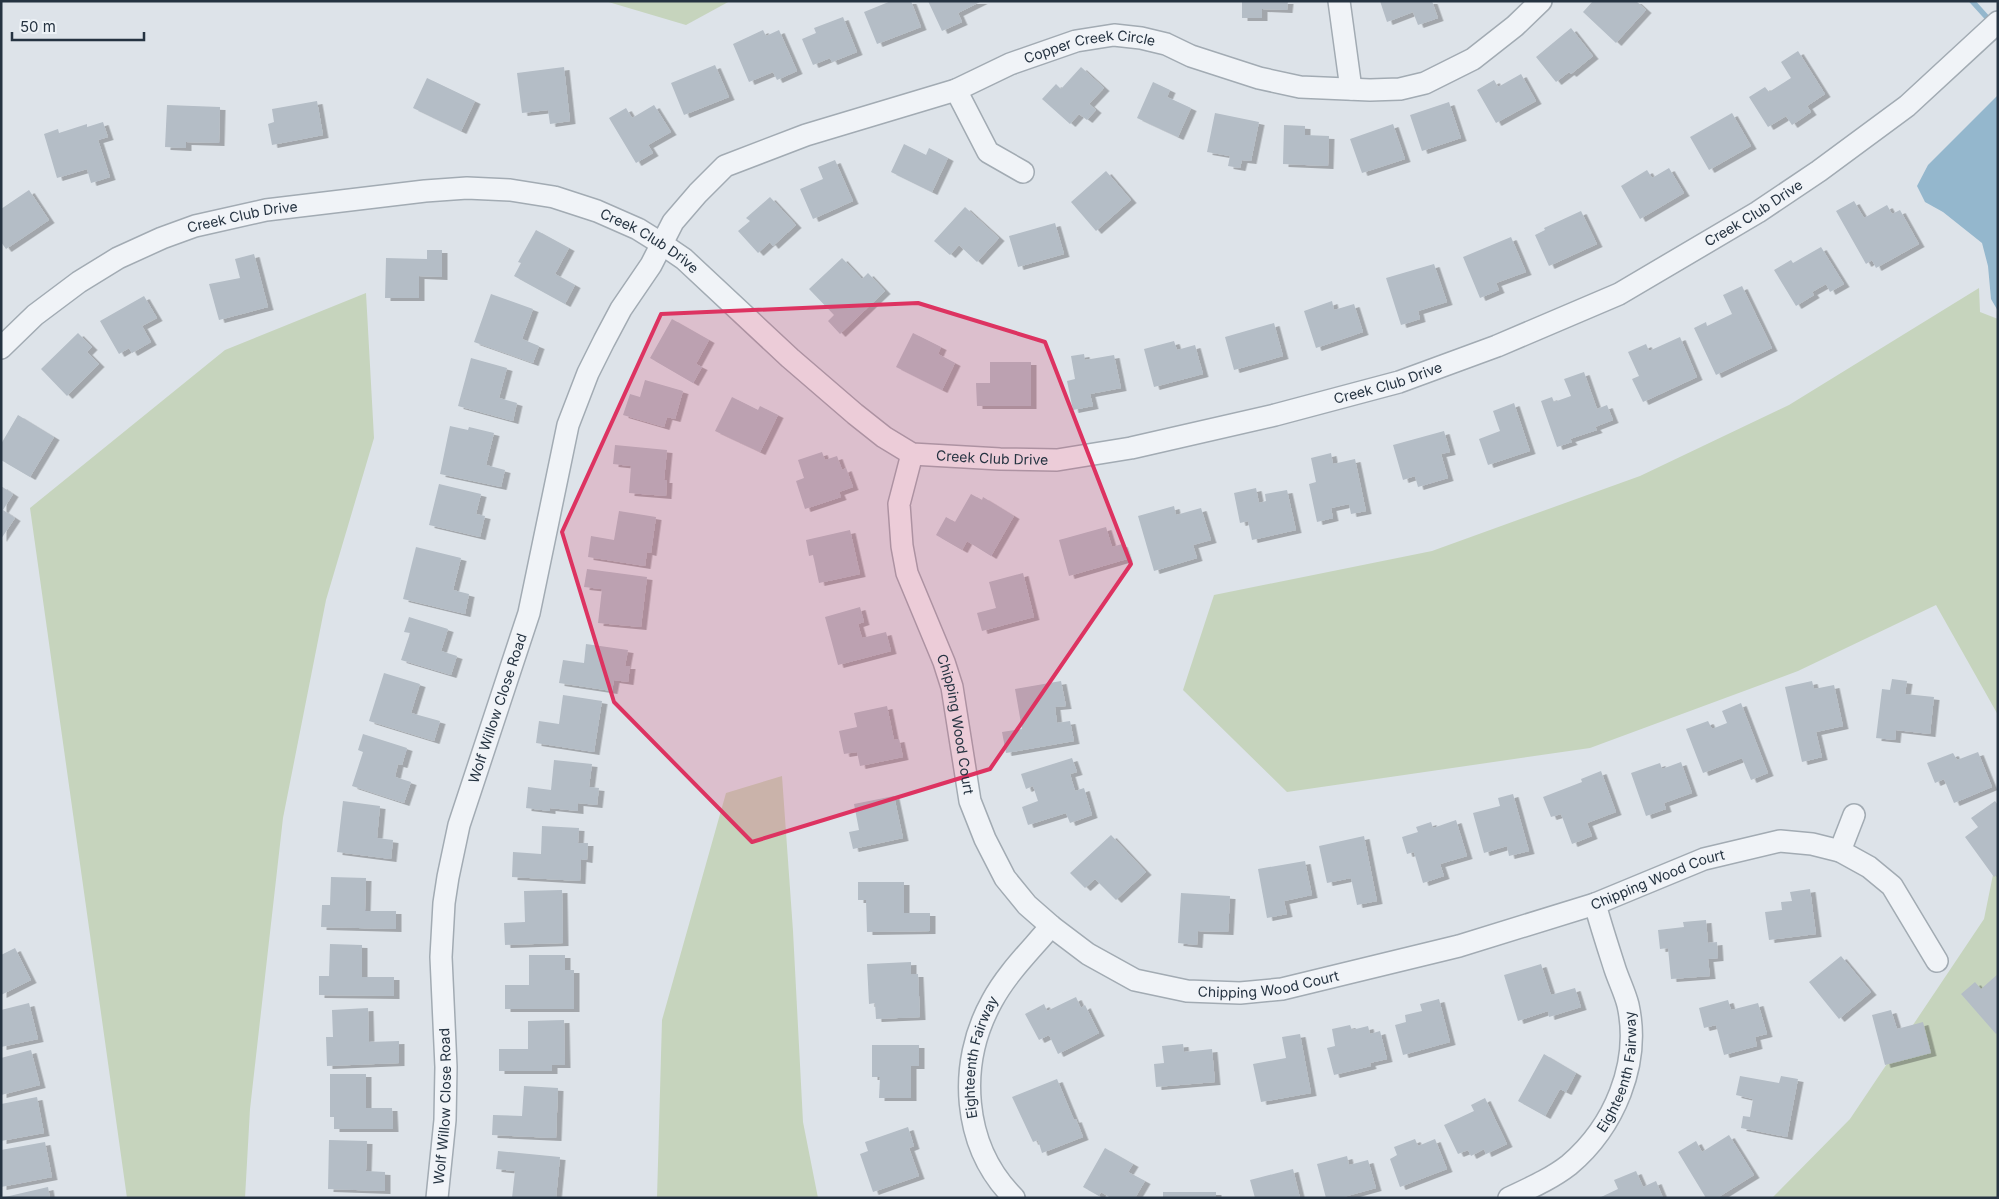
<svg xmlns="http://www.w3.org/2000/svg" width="1999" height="1199" font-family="Inter,sans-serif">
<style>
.green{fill:#c6d4bd}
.water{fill:#94b7cd}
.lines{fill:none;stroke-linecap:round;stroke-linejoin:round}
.stream{stroke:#94b7cd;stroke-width:5.5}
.building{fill:#b4bdc6;filter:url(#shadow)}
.minor-casing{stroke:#a2abb3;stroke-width:24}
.minor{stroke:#f0f3f7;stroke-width:21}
.marked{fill:#dd3361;fill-opacity:0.2;stroke:#dd3361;stroke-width:4;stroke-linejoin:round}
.labels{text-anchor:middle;stroke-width:4;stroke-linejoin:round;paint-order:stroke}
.street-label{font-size:14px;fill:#253341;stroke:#edf2f6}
</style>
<defs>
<filter id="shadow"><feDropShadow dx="5.5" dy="3" stdDeviation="0" flood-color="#0004"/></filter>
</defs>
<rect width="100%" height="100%" fill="#dde3e9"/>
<path class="green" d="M605 1H730L686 25Z
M1979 288 1980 312 1998 319V715L1936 605 1798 671 1590 748 1287 792 1183 690 1214 595 1432 551 1640 476 1789 405Z
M366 293 374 438 326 600 283 818 250 1109 245 1198H127L30 508 225 350Z
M782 776 793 931 803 1122 818 1198H657L662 1020 726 793Z
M1998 850V1198H1772L1850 1119 1984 919Z"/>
<path class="water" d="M1998 95V311L1991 299 1988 266 1982 243 1943 212 1925 202 1917 186 1928 165Z"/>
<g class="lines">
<path class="stream" d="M1972 1 1991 22"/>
</g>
<path class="building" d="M891 1H911L921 27 877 44 864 12Z
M928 1H982L958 13 962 22 942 31Z
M1242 1H1288L1287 10 1262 9V18H1242Z
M1380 1H1432L1438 18 1418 25 1413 12 1387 22Z
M1593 1H1636L1646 10 1616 43 1583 12Z
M843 17 857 52 832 62 830 58 813 65 802 39 816 33 814 28Z
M1571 28 1593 56 1571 74 1569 72 1556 82 1536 57Z
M763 30 766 36 779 30 797 71 777 80 773 72 749 82 733 44Z
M1798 51 1825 94 1807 106 1811 112 1792 125 1786 116 1768 127 1749 97 1765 87 1769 92 1791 78 1781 62Z
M715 65 729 97 684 115 671 83Z
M564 67 570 121 550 124 548 110 522 113 517 73Z
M1081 67 1104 88 1089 104 1096 110 1087 120 1079 114 1070 124 1042 99 1056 84 1061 89Z
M1521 74 1536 101 1496 123 1477 90 1494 80 1498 87Z
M427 78 475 101 461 131 413 108Z
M1153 82 1170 90 1167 97 1191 108 1178 137 1137 118Z
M317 101 323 135 272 145 268 124 274 122 272 109Z
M1449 102 1461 138 1422 151 1410 115Z
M167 105 220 107 219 143 186 142V148L165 147Z
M654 105 671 132 648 145 653 153 636 163 609 118 626 108 632 118Z
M1215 113 1259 122 1251 161 1242 160 1240 168 1228 166 1230 156 1207 152Z
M1732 113 1751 146 1709 170 1690 137Z
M103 122 108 137 98 140 110 177 91 183 87 169 57 178 44 134 58 129 59 133 87 124V127Z
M1393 124 1405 159 1362 173 1350 139Z
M1284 125 1305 126V135L1329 136 1328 166 1283 164Z
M904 144 926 155 929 148 948 158 932 192 891 172Z
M835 160 853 201 813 219 800 189 823 179 818 167Z
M1669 168 1684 193 1640 219 1621 186 1647 170 1652 178Z
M1106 171 1131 200 1096 231 1071 202Z
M29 190 49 220 6 249 1 242V209Z
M770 197 796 225 773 246 770 242 758 253 738 231 750 221 746 218Z
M1854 201 1864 218 1887 205 1892 214 1900 210 1919 244 1876 268 1872 260 1866 264 1836 211Z
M965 207 999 238 977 262 959 245 950 255 934 241Z
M1581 211 1597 244 1549 266 1535 235 1545 230 1544 228Z
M1055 223 1064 254 1018 267 1009 236Z
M536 230 569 248 555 274 575 285 565 304 514 276 521 263 518 262Z
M1511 237 1526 272 1496 283 1499 290 1480 298 1463 257Z
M1821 247 1844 284 1830 292 1826 284 1812 292 1814 295 1796 306 1774 270 1791 260 1793 263Z
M427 250H442V277L419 276V298H385L386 258 427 259Z
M254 254 268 307 219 320 209 284 240 278 235 259Z
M842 258 862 279 868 273 885 291 840 334 828 321 834 315 809 289Z
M1434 264 1447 302 1418 311 1420 319 1401 325 1386 278Z
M1742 286 1772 348 1716 375 1694 328 1706 322 1707 326 1732 314 1723 295Z
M491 294 533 309 522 339 539 346 533 363 474 342Z
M144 296 157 318 142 326 151 342 132 353 129 348 119 354 100 321Z
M1332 301 1334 310 1354 304 1363 332 1316 348 1304 311Z
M672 319 709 340 696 364 702 367 693 383 650 358Z
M1274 323 1283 356 1234 370 1225 337Z
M78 333 92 347 87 352 99 364 67 396 41 369Z
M913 333 941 347 938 354 955 363 942 390 896 367Z
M1680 337 1697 377 1643 402 1632 379 1639 376 1628 352 1646 344 1649 351Z
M1174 341 1177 350 1195 345 1203 374 1154 387 1144 349Z
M1084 354 1085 360 1114 355 1121 388 1090 394 1093 406 1073 410 1067 381 1075 379 1071 356Z
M471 358 507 368 499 398 517 403 513 421 458 406Z
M990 362H1031V406H977L976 383H990Z
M1584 372 1597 409 1607 405 1613 420 1595 427 1597 430 1570 439 1572 442 1557 447 1541 401 1552 397 1554 402 1571 396 1564 379Z
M645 380 683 391 675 419 667 417 664 427 623 415 630 394 640 397Z
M732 397 758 410 760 406 778 415 760 452 715 431Z
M1514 403 1530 451 1488 465 1479 439 1500 431 1493 411Z
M18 415 54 437 30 477 1 460V444Z
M450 426 468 430 469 427 494 433 486 465 505 470 501 487 440 474Z
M1444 431 1450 452 1441 454 1448 478 1418 487 1415 476 1403 480 1393 445Z
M615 445 667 450 664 480H667L666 496 629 493 631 466 613 464Z
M822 452 825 460 837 456 842 470 846 468 853 487 839 492 841 497 805 509 796 481 804 478 798 460Z
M1331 453 1333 464 1355 459 1366 511 1351 514 1349 504 1331 508 1333 518 1317 522 1309 484 1316 482 1311 458Z
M439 484 481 494 476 514 485 516 480 537 429 525Z
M1 486 13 494 3 510 15 518 1 539Z
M1256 488 1259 503 1266 501 1265 494 1287 490 1296 530 1252 540 1248 521 1240 523 1234 493Z
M971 494 982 500 983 497 1014 516 991 556 967 541 962 550 936 535 946 517 955 522Z
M1174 506 1176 515 1201 508 1211 540 1193 545 1197 558 1154 571 1138 516Z
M619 511 656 517 651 553 647 552 645 566 588 557 591 536 614 540Z
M1106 527 1112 547 1122 544 1127 559 1069 576 1059 540Z
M850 530 860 574 819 583 813 555 809 556 806 540Z
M416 547 461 558 453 590 469 594 465 614 403 599Z
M587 569 647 577 641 627 598 623 602 589 584 587Z
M1023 573 1034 617 982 631 977 613 996 608 989 582Z
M860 607 864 622 858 624 862 638 886 632 891 651 838 665 825 617Z
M409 617 448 629 441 651 457 656 451 675 401 660 410 633 404 632Z
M586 644 628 650 625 666H630L628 682 614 680 612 691 559 683 563 660 584 663Z
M384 673 420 684 411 713 440 721 434 741 369 721Z
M1892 679 1907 681 1905 694 1934 697 1930 734 1896 730 1895 740 1876 738 1882 689 1890 690Z
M1061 681 1066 706 1055 707 1057 723 1070 721 1074 741 1006 753 1002 732 1022 729 1015 689Z
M1812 681 1814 689 1834 685 1843 726 1816 732 1822 757 1802 762 1785 687Z
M563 695 602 701 594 752 536 743 539 721 559 724Z
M1741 703 1768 773 1751 780 1742 758 1703 773 1686 729 1708 721 1712 729 1727 723 1722 711Z
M887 706 894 740 899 739 903 757 860 766 857 752 844 754 839 731 857 727 854 713Z
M363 734 407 748 402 765 398 764 395 777 411 782 404 803 352 786 363 752 358 750Z
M1978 752 1992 787 1954 803 1944 779 1935 783 1927 763 1953 753 1957 760Z
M1072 758 1077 772 1070 774 1075 791 1084 788 1092 815 1070 823 1066 813 1028 825 1022 807 1038 801 1033 786 1026 789 1021 774Z
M554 760 592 764 589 787 599 788 597 805 578 803V811L550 808V811L526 808 528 787 551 790Z
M1681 762 1692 793 1664 803 1666 809 1646 816 1631 773 1660 763 1662 769Z
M1601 771 1616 812 1587 823 1592 836 1572 844 1561 814 1551 817 1543 797 1582 782 1581 779Z
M1513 794 1529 851 1509 856 1507 846 1484 853 1473 813 1500 806 1498 798Z
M894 796 903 838 853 849 849 832 859 830 854 804Z
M343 801 380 806 377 838 393 840 391 859 337 852Z
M1995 801 1998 805V874L1994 877 1965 837 1978 827 1971 818Z
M1456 820 1467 856 1440 864 1444 876 1423 883 1414 852 1407 854 1402 837 1418 832 1416 827 1431 822 1433 828Z
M542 826 579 828 578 843H588L587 860 581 859 580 881 512 877 513 852 541 854Z
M1111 835 1146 872 1116 900 1095 879 1085 888 1070 873Z
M1364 836 1377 901 1357 905 1351 878 1327 883 1319 846Z
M1305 861 1312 895 1284 901 1287 914 1267 918 1258 869Z
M331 877 366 878 365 911H396V929L321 927 322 905H330Z
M858 882H904V913H930V931L867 932 866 900H858Z
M1810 889 1816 934 1769 940 1765 912 1782 910 1781 902 1792 901 1790 892Z
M562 890 563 943 505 945 504 923 525 922 524 891Z
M1181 893 1230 896 1228 932 1198 931 1197 945 1178 943Z
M1706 920 1708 943 1717 942 1718 958 1708 959 1710 976 1671 979 1668 948 1660 949 1658 930 1684 927 1683 922Z
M330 944 362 945V977H394V996L319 995V976H329Z
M15 948 31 980 1 995V955Z
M529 955H565V970H574V1009H505V985H529Z
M1841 956 1871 992 1839 1019 1809 982Z
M911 962V974H918L920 1017 876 1019 875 1003 869 1004 867 964Z
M1541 964 1551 995 1575 988 1581 1007 1549 1017 1548 1011 1518 1021 1504 975Z
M1998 974V1032L1996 1034 1961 994 1975 982 1981 989Z
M1076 997 1081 1008 1085 1005 1099 1033 1058 1054 1049 1035 1039 1040 1025 1014 1044 1004 1047 1011Z
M1439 999 1450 1042 1403 1055 1395 1025 1406 1022 1405 1015 1422 1011 1420 1004Z
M1728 1000 1731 1010 1758 1003 1767 1034 1755 1037 1757 1046 1724 1055 1716 1025 1704 1028 1699 1008Z
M29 1003 38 1039 1 1047V1010Z
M368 1008 369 1042 399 1041V1063L327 1066 326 1037H333L332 1010Z
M1891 1010 1897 1029 1923 1022 1931 1053 1885 1065 1872 1015Z
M564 1020 565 1065H552V1071H499V1049H528V1021Z
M1350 1025 1352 1030 1368 1026 1370 1034 1380 1031 1387 1059 1370 1063 1371 1066 1334 1075 1327 1048 1335 1046 1332 1029Z
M1300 1034 1311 1093 1261 1102 1253 1064 1286 1058 1282 1037Z
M1183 1044 1184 1052 1212 1049 1215 1082 1156 1087 1154 1064 1164 1063 1162 1046Z
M872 1045H919V1066H911V1098H879L880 1077H872Z
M31 1050 40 1085 1 1095V1058Z
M1544 1054 1576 1073 1566 1092 1560 1089 1545 1116 1518 1101Z
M330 1074H366V1108H392L393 1129H334V1117H330Z
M1740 1076 1779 1083 1781 1076 1798 1079 1787 1137 1741 1128 1743 1116 1750 1117 1753 1099 1736 1095Z
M1057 1079 1074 1120 1076 1119 1083 1137 1042 1153 1038 1140 1033 1142 1012 1097Z
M524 1086 558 1088 556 1138 492 1135 493 1115 522 1116Z
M37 1097 44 1133 1 1141V1104Z
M1485 1098 1507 1144 1486 1154 1484 1149 1471 1156 1468 1150 1458 1154 1444 1125 1474 1111 1471 1105Z
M908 1127 914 1146 909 1148 919 1176 873 1192 860 1154 868 1151 865 1142Z
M1729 1135 1754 1175 1717 1198H1706L1678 1152 1696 1141 1702 1152Z
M1415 1139 1418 1146 1435 1139 1447 1169 1400 1187 1390 1159 1397 1155 1394 1147Z
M329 1140 367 1141 366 1171 385 1172V1191L328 1189Z
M45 1142 52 1177 1 1187V1150Z
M1105 1148 1133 1164 1128 1172 1145 1181 1135 1198H1111L1101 1192 1099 1196 1083 1187Z
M498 1151 560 1157 556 1198H512L515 1171 496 1169Z
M1347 1156 1349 1165 1368 1160 1376 1188 1340 1198H1326L1317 1164Z
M1293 1169 1300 1198H1255L1250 1180Z
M1636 1171 1643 1187 1656 1181 1663 1198H1599L1618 1189 1614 1180Z
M48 1187 50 1198H5V1197Z
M1163 1192H1216V1198H1163Z"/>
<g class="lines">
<g class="minor-casing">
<g id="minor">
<path d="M1339 1 1351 89"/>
<path d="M956 90 988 152 1023 172"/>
<path id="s1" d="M1 348 35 315 79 282 118 258 162 238 195 226 266 210 425 191 467 188 510 190 554 197 597 211 638 229 662 244 684 259 790 358 855 414 884 437 912 454 1000 459 1057 460 1131 448 1275 415 1399 382 1497 346 1619 294 1758 212 1819 171 1907 106 1998 22"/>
<path id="s2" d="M912 454 899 504 902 546 907 573 944 662 952 687 970 801 985 839 1005 878 1027 905 1051 926 1088 954 1135 980 1187 991 1240 993 1282 989 1459 946 1595 904 1704 859 1780 841 1812 844 1840 851 1869 867 1892 886 1937 961"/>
<path d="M1840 851 1854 815"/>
<path id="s3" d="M437 1198 445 1120 446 1067 441 957 444 903 448 877 459 825 529 613 568 425 588 373 604 341 621 309 651 265 673 222 698 193 725 166 806 135 956 90 1010 64 1076 41 1114 35 1141 38 1166 44 1191 56 1259 78 1300 87 1370 90 1400 89 1425 83 1473 59 1515 26 1541 1"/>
<path id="s4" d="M1014 1198C962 1146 957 1064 992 1001 1007 973 1031 950 1051 926"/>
<path id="s5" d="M1509 1198C1530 1188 1551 1179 1569 1165 1614 1127 1641 1064 1628 1005 1625 993 1619 981 1615 969 1608 947 1601 926 1595 904"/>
</g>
</g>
<use href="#minor" class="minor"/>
</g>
<path class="marked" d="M918 303 1045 342 1131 564 990 769 752 842 614 702 562 532 661 314Z"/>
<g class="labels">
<g class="street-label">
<text dy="5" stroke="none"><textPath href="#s3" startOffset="1482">Copper Creek Circle</textPath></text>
<text dy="5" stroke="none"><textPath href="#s1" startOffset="1930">Creek Club Drive</textPath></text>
<text dy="5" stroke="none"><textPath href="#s1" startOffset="280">Creek Club Drive</textPath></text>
<text dy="5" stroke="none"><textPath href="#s1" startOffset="700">Creek Club Drive</textPath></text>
<text dy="5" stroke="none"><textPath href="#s1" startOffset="1525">Creek Club Drive</textPath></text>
<text dy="5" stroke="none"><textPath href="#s1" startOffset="1120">Creek Club Drive</textPath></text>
<text dy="5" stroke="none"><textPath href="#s3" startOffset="498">Wolf Willow Close Road</textPath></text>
<text dy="5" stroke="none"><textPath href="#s2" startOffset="281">Chipping Wood Court</textPath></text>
<text dy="5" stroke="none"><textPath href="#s2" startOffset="1151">Chipping Wood Court</textPath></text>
<text dy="5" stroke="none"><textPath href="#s2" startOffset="746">Chipping Wood Court</textPath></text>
<text dy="5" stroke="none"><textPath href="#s4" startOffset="154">Eighteenth Fairway</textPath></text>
<text dy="5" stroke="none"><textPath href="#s5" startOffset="178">Eighteenth Fairway</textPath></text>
<text dy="5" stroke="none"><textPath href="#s3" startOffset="92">Wolf Willow Close Road</textPath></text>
</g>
</g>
<rect width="1999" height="1199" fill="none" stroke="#253341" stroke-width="5"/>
<path d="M12 32v8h132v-8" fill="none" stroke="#253341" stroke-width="2.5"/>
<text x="20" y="32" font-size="15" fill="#253341" stroke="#edf2f6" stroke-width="4" paint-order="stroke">50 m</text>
</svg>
